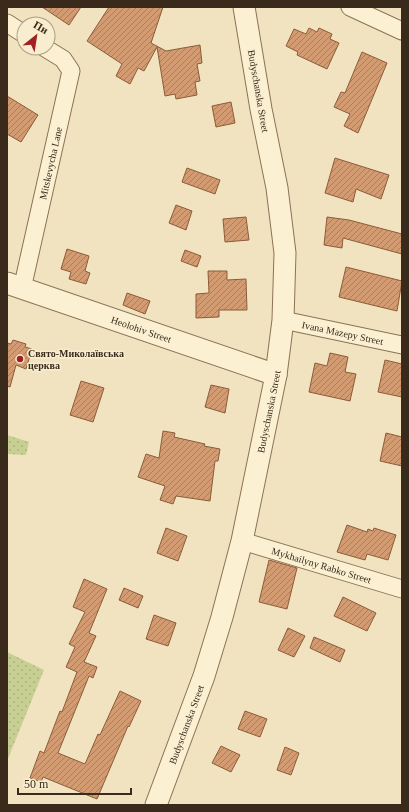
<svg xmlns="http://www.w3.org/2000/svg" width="409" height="812" font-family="Georgia,serif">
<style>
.garden{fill:url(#garden-dots)}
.building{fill:url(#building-hatch);stroke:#8c5c3a}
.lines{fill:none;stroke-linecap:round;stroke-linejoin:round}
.minor-casing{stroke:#8b7356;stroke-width:19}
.tertiary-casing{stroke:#8b7356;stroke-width:23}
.minor{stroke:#fbf0d2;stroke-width:17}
.tertiary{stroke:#fbf0d2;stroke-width:21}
.poi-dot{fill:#9e2221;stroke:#f8edcf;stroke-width:1.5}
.labels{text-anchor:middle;stroke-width:3;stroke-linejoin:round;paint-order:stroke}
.street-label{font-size:10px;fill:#392a1b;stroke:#f8edcf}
.poi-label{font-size:10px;font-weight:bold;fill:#392a1b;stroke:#f8edcf;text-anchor:start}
</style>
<defs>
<pattern id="garden-dots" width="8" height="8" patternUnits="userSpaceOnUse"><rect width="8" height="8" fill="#c7d092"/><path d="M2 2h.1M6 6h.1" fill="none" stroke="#acb37d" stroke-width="1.8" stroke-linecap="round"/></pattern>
<pattern id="building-hatch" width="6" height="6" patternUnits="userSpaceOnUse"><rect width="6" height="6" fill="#d29b72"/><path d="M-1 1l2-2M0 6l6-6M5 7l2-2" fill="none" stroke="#ab7f5d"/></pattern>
</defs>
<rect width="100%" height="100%" fill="#f1e3bf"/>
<path class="garden" d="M7 435 29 442 26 455 7 454Z
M7 652 44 670 7 761Z"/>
<path class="building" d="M42 7H81L69 25Z
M109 7H163L151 43 166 51 200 45 202 63 197 64 200 81 195 82 197 95 176 99 175 94 165 96 157 47 144 71 138 68 130 84 116 76 122 64 87 41Z
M309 28 317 32 319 28 332 34 330 39 339 43 327 69 297 55 298 52 286 46 294 29 306 34Z
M362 52 387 63 358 133 344 126 350 114 334 107 341 92 345 93Z
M7 96 38 115 21 142 7 134Z
M231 102 235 123 216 127 212 106Z
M335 158 389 175 381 199 356 189 353 202 325 193Z
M187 168 220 180 215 194 182 182Z
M176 205 192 211 186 230 169 223Z
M246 217 249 240 225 242 223 219Z
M327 217 349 220 402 234V254L343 238 342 248 324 245Z
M67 249 89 256 85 271 90 273 86 284 69 279 71 272 61 269Z
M185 250 201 256 197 267 181 261Z
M346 267 402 281 397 311 339 297Z
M208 271H227V280L246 279 247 310H219V317L196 318V294L209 293Z
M127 293 150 301 145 314 123 305Z
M13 340 26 344 25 347 32 349 26 369 16 365 10 387 7 386V343L11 344Z
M330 353 348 357 345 372 356 374 350 401 309 392 315 363 327 366Z
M385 360 402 364V397L378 392Z
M81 381 104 388 93 422 70 415Z
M211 385 229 389 225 413 205 407Z
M163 431 175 433 174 437 205 444 204 446 220 449 218 461H215L210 501 176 496 173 504 160 500 165 486 138 477 146 454 159 458Z
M386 433 402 437V466L380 461Z
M347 525 367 532 368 529 373 531 374 528 396 535 388 560 367 554 365 560 337 552Z
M166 528 187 536 178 561 157 553Z
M269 560 297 568 287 609 259 602Z
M84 579 107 589 89 633 96 636 84 662 97 667 93 678 89 676 58 753 85 764 98 734 100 735 120 691 141 701 129 727 128 726 97 799 43 777 41 782 30 778 40 751 44 753 60 711 62 712 77 672 66 667 75 647 69 644 85 612 73 607Z
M124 588 143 596 138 608 119 600Z
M343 597 376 613 367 631 334 616Z
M154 615 176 623 168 646 146 639Z
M288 628 305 636 294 657 278 650Z
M314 637 345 650 340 662 310 648Z
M245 711 267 719 260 737 238 729Z
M221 746 240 755 231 772 212 763Z
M285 747 299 753 291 775 277 770Z"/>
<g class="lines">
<g class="minor-casing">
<g id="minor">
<path d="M350 7 402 31"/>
<path d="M7 23 24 34"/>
<path id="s1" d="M22 289 71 71 63 59 45 48"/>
<path id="s2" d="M283 320 402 345"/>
<path id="s3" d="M242 541 402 589"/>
</g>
</g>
<g class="tertiary-casing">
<g id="tertiary">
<path id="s4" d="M7 283 276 375"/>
<path id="s5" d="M156 805 204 676 222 617 242 541 276 375 283 320 285 253 277 188 261 109 244 7"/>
</g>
</g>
<use href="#minor" class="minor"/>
<use href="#tertiary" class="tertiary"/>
</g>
<circle class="poi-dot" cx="20" cy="359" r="4"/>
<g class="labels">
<g class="street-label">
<text transform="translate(259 91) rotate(80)" y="4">Budyschanska Street</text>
<text dy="4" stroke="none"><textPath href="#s1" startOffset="129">Mitskevycha Lane</textPath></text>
<text dy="4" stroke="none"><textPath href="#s4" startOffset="142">Heolohiv Street</textPath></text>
<text dy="4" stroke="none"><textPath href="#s2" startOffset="61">Ivana Mazepy Street</textPath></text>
<text dy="4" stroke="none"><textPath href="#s5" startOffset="410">Budyschanska Street</textPath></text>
<text dy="4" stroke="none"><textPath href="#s3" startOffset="83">Mykhailyny Rabko Street</textPath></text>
<text dy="4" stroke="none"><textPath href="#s5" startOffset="86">Budyschanska Street</textPath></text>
</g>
<g class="poi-label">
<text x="28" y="357">Свято-Миколаївська<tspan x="28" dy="12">церква</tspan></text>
</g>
</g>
<rect width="409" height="812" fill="none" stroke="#392a1b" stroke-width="16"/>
<g transform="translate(36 36) rotate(30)"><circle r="19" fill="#f8edcf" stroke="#ac9f87"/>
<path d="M0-3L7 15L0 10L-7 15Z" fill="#9e2221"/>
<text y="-6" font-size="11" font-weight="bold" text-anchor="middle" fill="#392a1b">Пн</text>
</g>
<path d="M18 788v6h113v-6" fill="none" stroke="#392a1b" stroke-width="2"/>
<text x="24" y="788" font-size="12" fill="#392a1b" stroke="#f8edcf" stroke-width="3" paint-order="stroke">50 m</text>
</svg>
